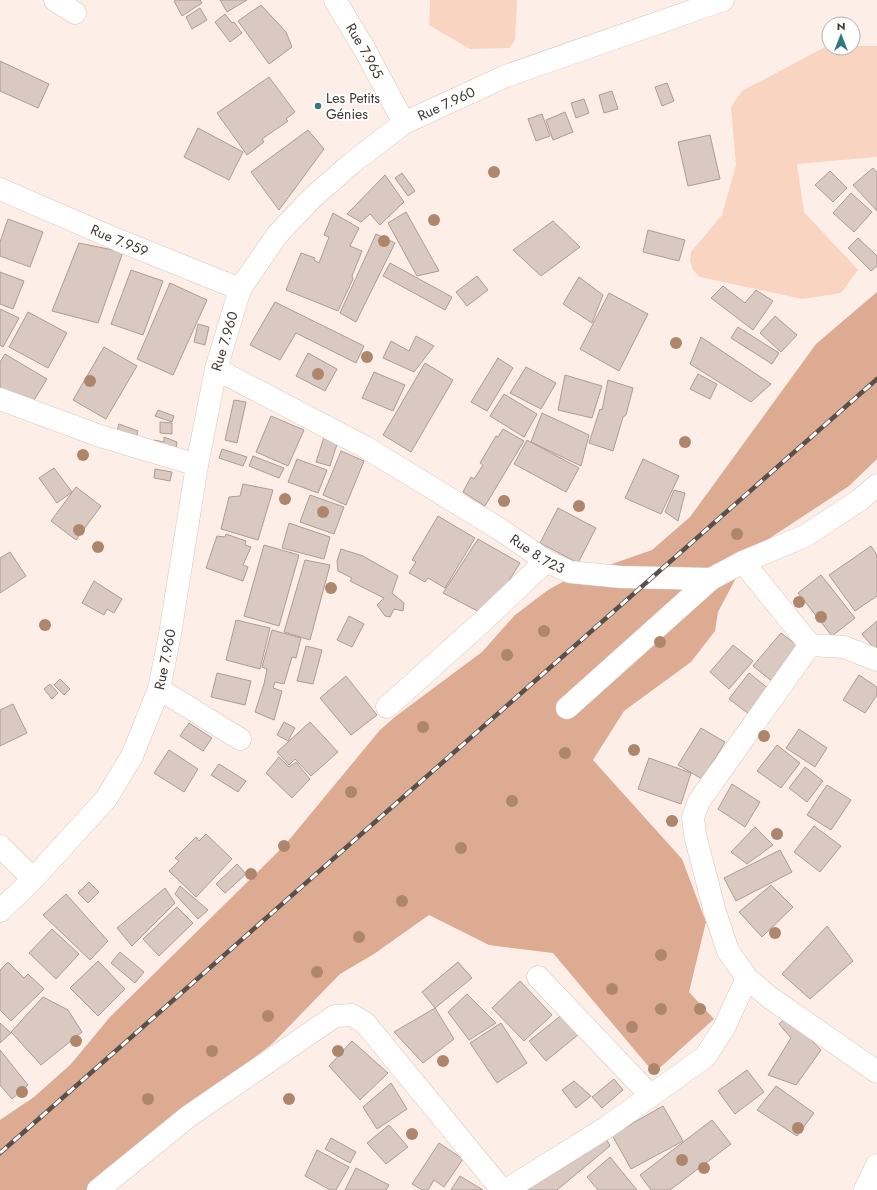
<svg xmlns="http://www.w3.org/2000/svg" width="877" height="1190" font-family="Jost,sans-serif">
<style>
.green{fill:#f8d4c1}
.forest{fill:#ddab91}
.building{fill:#dac9c0;stroke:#ac9c94}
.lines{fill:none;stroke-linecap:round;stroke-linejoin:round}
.minor-casing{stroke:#d7c6bd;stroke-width:23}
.minor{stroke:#fff;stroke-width:22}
.rail-casing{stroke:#57504c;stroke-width:4.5}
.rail{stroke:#fff;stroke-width:3;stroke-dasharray:9;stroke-linecap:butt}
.tree{fill:#ae866c}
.poi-dot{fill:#307980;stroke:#fff;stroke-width:1.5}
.labels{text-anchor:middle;stroke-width:4;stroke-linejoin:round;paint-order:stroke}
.street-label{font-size:14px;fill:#3e3734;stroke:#fff}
.poi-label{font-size:14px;fill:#3e3734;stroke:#fff;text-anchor:start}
</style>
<rect width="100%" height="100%" fill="#fdefe8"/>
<path class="green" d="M430 0H517L515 40 509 48 470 49 429 25Z
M827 46 829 48H853V46H877V157L797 164 804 212 858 270 841 293 802 299 700 277 693 270 690 261 691 252 722 215 736 165 731 107 742 91Z"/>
<path class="forest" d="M877 292V459L849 486 767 540 757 557 747 563 736 578 718 612 715 631 691 662 624 711 593 760 682 859 706 922 689 992 714 1019 654 1073 553 953 489 945 429 915 374 954 340 974 272 1044 134 1150 100 1190H0V1120L34 1097 71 1064 110 1017 284 846 380 730 396 716 482 652 515 615 548 590 566 580 652 550 690 517 816 344Z"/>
<path class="building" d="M176 0H200L202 3 182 16 174 1Z
M220 0H247L227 12Z
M261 5 286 32 292 47 269 64 238 21Z
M200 8 207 20 192 29 186 17Z
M225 14 232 23 234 22 242 33 230 42 215 22Z
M0 61 49 84 38 108 0 91Z
M269 77 295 112 286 119 288 121 262 139 264 142 247 155 217 113Z
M667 83 674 101 662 106 655 87Z
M612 91 618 109 604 113 599 95Z
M584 99 589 113 576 118 571 103Z
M565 112 573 132 553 140 546 120Z
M542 114 550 136 536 141 528 119Z
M198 128 243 152 229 180 184 157Z
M308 130 324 149 279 210 251 172Z
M710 135 720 179 688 186 678 142Z
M873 168 877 172V211L853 185Z
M830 171 847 188 833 202 815 185Z
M402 173 415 191 408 196 395 178Z
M385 175 404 202 380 225 370 214 361 222 347 214Z
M851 193 872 212 854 232 833 213Z
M406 212 439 271 417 276 388 223Z
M333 213 359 228 350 246 362 251 352 276 353 279 338 311 286 290 301 253 315 258 314 260 319 263 329 237 324 235Z
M8 219 43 232 30 267 0 256V242Z
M553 221 580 247 541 276 513 250Z
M648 230 685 240 679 261 643 252Z
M376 234 395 243 356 322 340 313Z
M858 238 877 256V266L871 271 848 248Z
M79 243 123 252 98 323 52 311Z
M390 263 452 297 445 310 383 276Z
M131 270 163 281 143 335 111 324Z
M0 272 24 281 13 309 0 304Z
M477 276 488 290 467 306 456 292Z
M579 277 603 295 592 323 563 304Z
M170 283 207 300 173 375 137 359Z
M723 286 745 303 756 290 773 301 753 330 711 298Z
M609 293 648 314 619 371 580 349Z
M275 302 364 346 356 363 296 333 280 360 250 345Z
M0 309 19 318 3 347 0 345Z
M28 312 67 333 48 368 9 347Z
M775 316 797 335 781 352 760 333Z
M198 324 209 327 205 345 194 342Z
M738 327 779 353 772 364 731 338Z
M416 336 434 346 414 372 383 358 391 341 409 351Z
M701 337 771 384 751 402 690 364Z
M104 347 137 366 106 419 73 400Z
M308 353 337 369 325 391 296 376Z
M5 354 47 379 29 408 0 390V362Z
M498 358 513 368 487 411 471 402Z
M425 363 453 380 411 452 383 435Z
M526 367 556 383 541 409 510 393Z
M374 372 405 385 393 411 362 398Z
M698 374 717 384 710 399 690 389Z
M565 375 602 386 592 418 558 410Z
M608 380 633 388 626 415 623 417 613 451 589 443 600 409 602 410Z
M504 394 537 414 524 437 490 416Z
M234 400 246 402 237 443 225 440Z
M158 410 174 416 172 422 155 416Z
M542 413 589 435 581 466 531 442Z
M271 416 304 430 288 466 256 452Z
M160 422 172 423V434L160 433Z
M119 424 138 431 135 441 116 434Z
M503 429 524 441 485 506 463 492 471 477 474 479 483 465 480 463 496 436 498 437Z
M325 434 339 438 330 466 316 462Z
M164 437 177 442 175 455 155 451 154 440 164 442Z
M527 440 579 468 566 492 514 464Z
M222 449 247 457 243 466 219 458Z
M341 451 364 461 346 505 323 495Z
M253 456 284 468 279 478 249 466Z
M297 459 327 470 318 493 288 482Z
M643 459 679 476 661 514 625 498Z
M54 468 72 492 57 503 39 478Z
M155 469 172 472 170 481 154 478Z
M243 484 273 490 258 540 221 529 229 497 240 496Z
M76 487 101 506 76 540 51 521Z
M674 490 685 493 678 521 665 512Z
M310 495 344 507 334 534 300 522Z
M558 508 596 528 578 563 540 543Z
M438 516 475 538 445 588 428 578 425 582 409 573 416 562 412 560Z
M289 523 330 537 324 559 282 548Z
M226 534 246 541 245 545 251 547 243 565 248 567 243 581 206 568 217 536 225 537Z
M478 539 520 563 487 616 443 593Z
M264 545 299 555 279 626 244 616Z
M871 546 877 555V596L855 611 829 575Z
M341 549 363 556 398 576 392 593 404 603 403 611 394 609 390 617 385 616 377 605 384 598 350 581 352 578 338 571 337 561Z
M10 552 26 576 0 593V558Z
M305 560 330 565 310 640 284 632Z
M821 575 855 618 832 636 798 593Z
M94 581 122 599 114 613 107 609 104 615 82 603Z
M349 616 364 624 352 647 337 640Z
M236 620 270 628 260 669 226 660Z
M877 621V652L862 634Z
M272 630 301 638 296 658 292 657 284 684 275 682 273 688 282 691 274 720 255 712 264 684 267 669 262 667Z
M781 633 802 649 774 683 753 666Z
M733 645 753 661 729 689 710 672Z
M306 646 322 650 313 684 297 681Z
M217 673 251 681 245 705 211 697Z
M749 673 769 689 749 714 729 699Z
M859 675 877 687V695L865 713 843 700Z
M346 676 377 715 351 735 320 698Z
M60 679 70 689 64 695 54 685Z
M50 684 58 693 52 699 44 689Z
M13 704 27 733 0 746V710Z
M284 722 295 728 288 741 277 735Z
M310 722 338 752 311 776 295 759 289 765 277 752Z
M189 723 212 738 203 751 180 736Z
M701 728 725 742 702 779 678 765Z
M799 729 827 748 815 767 786 748Z
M777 745 800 763 781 788 757 771Z
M169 750 198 769 184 792 154 773Z
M279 757 289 767 296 762 310 779 292 798 266 773Z
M649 758 691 773 681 804 638 789Z
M219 764 246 781 238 792 211 775Z
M805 767 823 781 807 802 789 788Z
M732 784 760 802 745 827 718 809Z
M827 785 851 800 831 830 807 815Z
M814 826 841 846 820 872 794 852Z
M755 827 773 845 747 864 731 852Z
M206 834 232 859 196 897 169 871 179 861 175 858 196 837 199 841Z
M780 850 792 872 736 901 724 878Z
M237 864 246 874 225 893 216 884Z
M89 882 99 892 88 903 78 893Z
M771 885 793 907 762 937 739 912Z
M180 886 208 910 198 919 175 894Z
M165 888 175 903 132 946 117 928Z
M66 894 108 941 90 960 43 915Z
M177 907 193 923 159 956 143 939Z
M827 926 853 961 810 999 782 974Z
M52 929 79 954 56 979 29 953Z
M120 952 144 972 135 983 111 963Z
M98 961 125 989 98 1016 70 988Z
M8 962 24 978 28 974 44 989 11 1021 0 1010V970Z
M458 962 472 978 435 1008 422 992Z
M520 981 552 1015 524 1041 492 1008Z
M467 994 496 1023 469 1040 448 1012Z
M43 997 68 1010 82 1032 41 1065 11 1032Z
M435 1008 454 1039 423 1063 394 1032Z
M563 1014 579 1034 546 1061 529 1041Z
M788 1016 821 1050 796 1085 768 1075 791 1038 779 1024Z
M0 1023 11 1033 0 1043Z
M501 1023 527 1063 497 1083 470 1043Z
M352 1041 388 1073 360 1100 329 1066Z
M0 1050 28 1085 12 1099 0 1085Z
M747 1070 764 1092 735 1114 718 1091Z
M614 1079 623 1090 602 1108 592 1097Z
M574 1081 591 1096 576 1108 562 1090Z
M391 1083 407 1109 377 1129 363 1107Z
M776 1086 814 1113 797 1136 757 1110Z
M663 1106 683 1141 631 1169 612 1135Z
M712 1120 731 1144 670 1190H651L640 1175Z
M389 1125 408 1147 386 1164 367 1143Z
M604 1134 610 1146 557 1190H523Z
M331 1138 356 1152 350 1163 325 1149Z
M439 1143 463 1159 444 1187 434 1180 428 1190H422L412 1184Z
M317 1150 349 1167 336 1190H330L305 1176Z
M610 1157 637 1190H598L587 1177Z
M356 1168 389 1185 386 1190H345Z
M460 1176 483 1190H451Z"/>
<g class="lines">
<g class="minor-casing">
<g id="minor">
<path d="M55 0 75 13"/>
<path id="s1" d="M335 0 365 50 404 123"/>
<path id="s2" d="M0 189 118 240 240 289"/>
<path id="s3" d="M216 369 365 447 501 530 546 561 570 572 621 577 711 579 743 562 805 536 861 499 877 485"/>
<path d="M0 399 100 436 197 465"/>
<path d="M743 562 810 645"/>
<path d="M877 660 844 647 810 645 699 801 693 817 695 835 715 912 728 951 747 978 769 997 877 1072"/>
<path d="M159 689 240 739"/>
<path d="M387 707 483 621 546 561"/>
<path d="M567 708 711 579"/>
<path d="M0 846 33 879"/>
<path id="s4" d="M0 911 33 879 106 799 132 756 159 689 170 634 197 465 216 369 240 289 277 235 312 198 352 163 404 123 506 76 723 0"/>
<path d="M538 977 651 1096"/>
<path d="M98 1190 189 1116 335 1016 352 1015 365 1023 502 1190"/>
<path d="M506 1190 607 1127 705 1057 724 1028 747 978"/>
<path d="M865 1190 877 1165"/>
</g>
</g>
<use href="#minor" class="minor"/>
<g class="rail-casing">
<path id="rail" d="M0 1153 877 379"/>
</g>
<use href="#rail" class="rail"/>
</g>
<g class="tree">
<circle cx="494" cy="172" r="6"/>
<circle cx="434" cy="220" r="6"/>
<circle cx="384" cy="241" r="6"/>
<circle cx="676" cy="343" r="6"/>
<circle cx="367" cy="357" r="6"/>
<circle cx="318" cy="374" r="6"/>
<circle cx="90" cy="381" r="6"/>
<circle cx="685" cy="442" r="6"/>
<circle cx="83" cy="455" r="6"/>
<circle cx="285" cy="499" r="6"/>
<circle cx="504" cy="501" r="6"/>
<circle cx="579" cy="506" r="6"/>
<circle cx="323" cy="512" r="6"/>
<circle cx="79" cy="530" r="6"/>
<circle cx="737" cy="534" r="6"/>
<circle cx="98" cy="547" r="6"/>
<circle cx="331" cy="588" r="6"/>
<circle cx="799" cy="602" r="6"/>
<circle cx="821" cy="617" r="6"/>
<circle cx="45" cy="625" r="6"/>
<circle cx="544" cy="631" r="6"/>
<circle cx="660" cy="642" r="6"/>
<circle cx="507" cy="655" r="6"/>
<circle cx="423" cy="727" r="6"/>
<circle cx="764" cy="736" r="6"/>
<circle cx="634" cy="750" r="6"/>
<circle cx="565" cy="753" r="6"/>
<circle cx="351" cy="792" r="6"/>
<circle cx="512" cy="801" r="6"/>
<circle cx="672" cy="821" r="6"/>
<circle cx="777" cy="834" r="6"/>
<circle cx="284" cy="846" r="6"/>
<circle cx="461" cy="848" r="6"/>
<circle cx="251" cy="874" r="6"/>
<circle cx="402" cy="901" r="6"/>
<circle cx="775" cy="933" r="6"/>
<circle cx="359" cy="937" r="6"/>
<circle cx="661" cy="955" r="6"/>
<circle cx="317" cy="972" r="6"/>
<circle cx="612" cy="989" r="6"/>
<circle cx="661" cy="1009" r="6"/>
<circle cx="700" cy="1009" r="6"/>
<circle cx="268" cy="1016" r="6"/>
<circle cx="632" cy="1027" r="6"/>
<circle cx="76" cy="1041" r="6"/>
<circle cx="212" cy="1051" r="6"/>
<circle cx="338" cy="1051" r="6"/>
<circle cx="443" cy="1061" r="6"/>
<circle cx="654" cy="1069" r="6"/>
<circle cx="22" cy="1092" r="6"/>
<circle cx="148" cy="1099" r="6"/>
<circle cx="289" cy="1099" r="6"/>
<circle cx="798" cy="1128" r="6"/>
<circle cx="412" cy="1134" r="6"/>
<circle cx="682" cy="1160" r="6"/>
<circle cx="704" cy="1168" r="6"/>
</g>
<circle class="poi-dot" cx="318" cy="106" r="4"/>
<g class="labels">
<g class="street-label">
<text dy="5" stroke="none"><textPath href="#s1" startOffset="59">Rue 7.965</textPath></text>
<text dy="5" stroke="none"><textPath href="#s4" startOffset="967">Rue 7.960</textPath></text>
<text dy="5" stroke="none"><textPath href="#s2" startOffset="130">Rue 7.959</textPath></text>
<text dy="5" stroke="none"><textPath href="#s4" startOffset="631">Rue 7.960</textPath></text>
<text dy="5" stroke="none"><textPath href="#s3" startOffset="371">Rue 8.723</textPath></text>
<text dy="5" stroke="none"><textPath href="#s4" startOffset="307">Rue 7.960</textPath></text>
</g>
<g class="poi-label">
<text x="326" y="103">Les Petits<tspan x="326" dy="16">Génies</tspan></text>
</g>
</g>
<g transform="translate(841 36)"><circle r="19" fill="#ffffff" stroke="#b2afae"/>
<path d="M0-3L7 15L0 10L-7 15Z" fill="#307980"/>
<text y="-6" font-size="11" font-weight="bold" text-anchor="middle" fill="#3e3734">N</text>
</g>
</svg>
